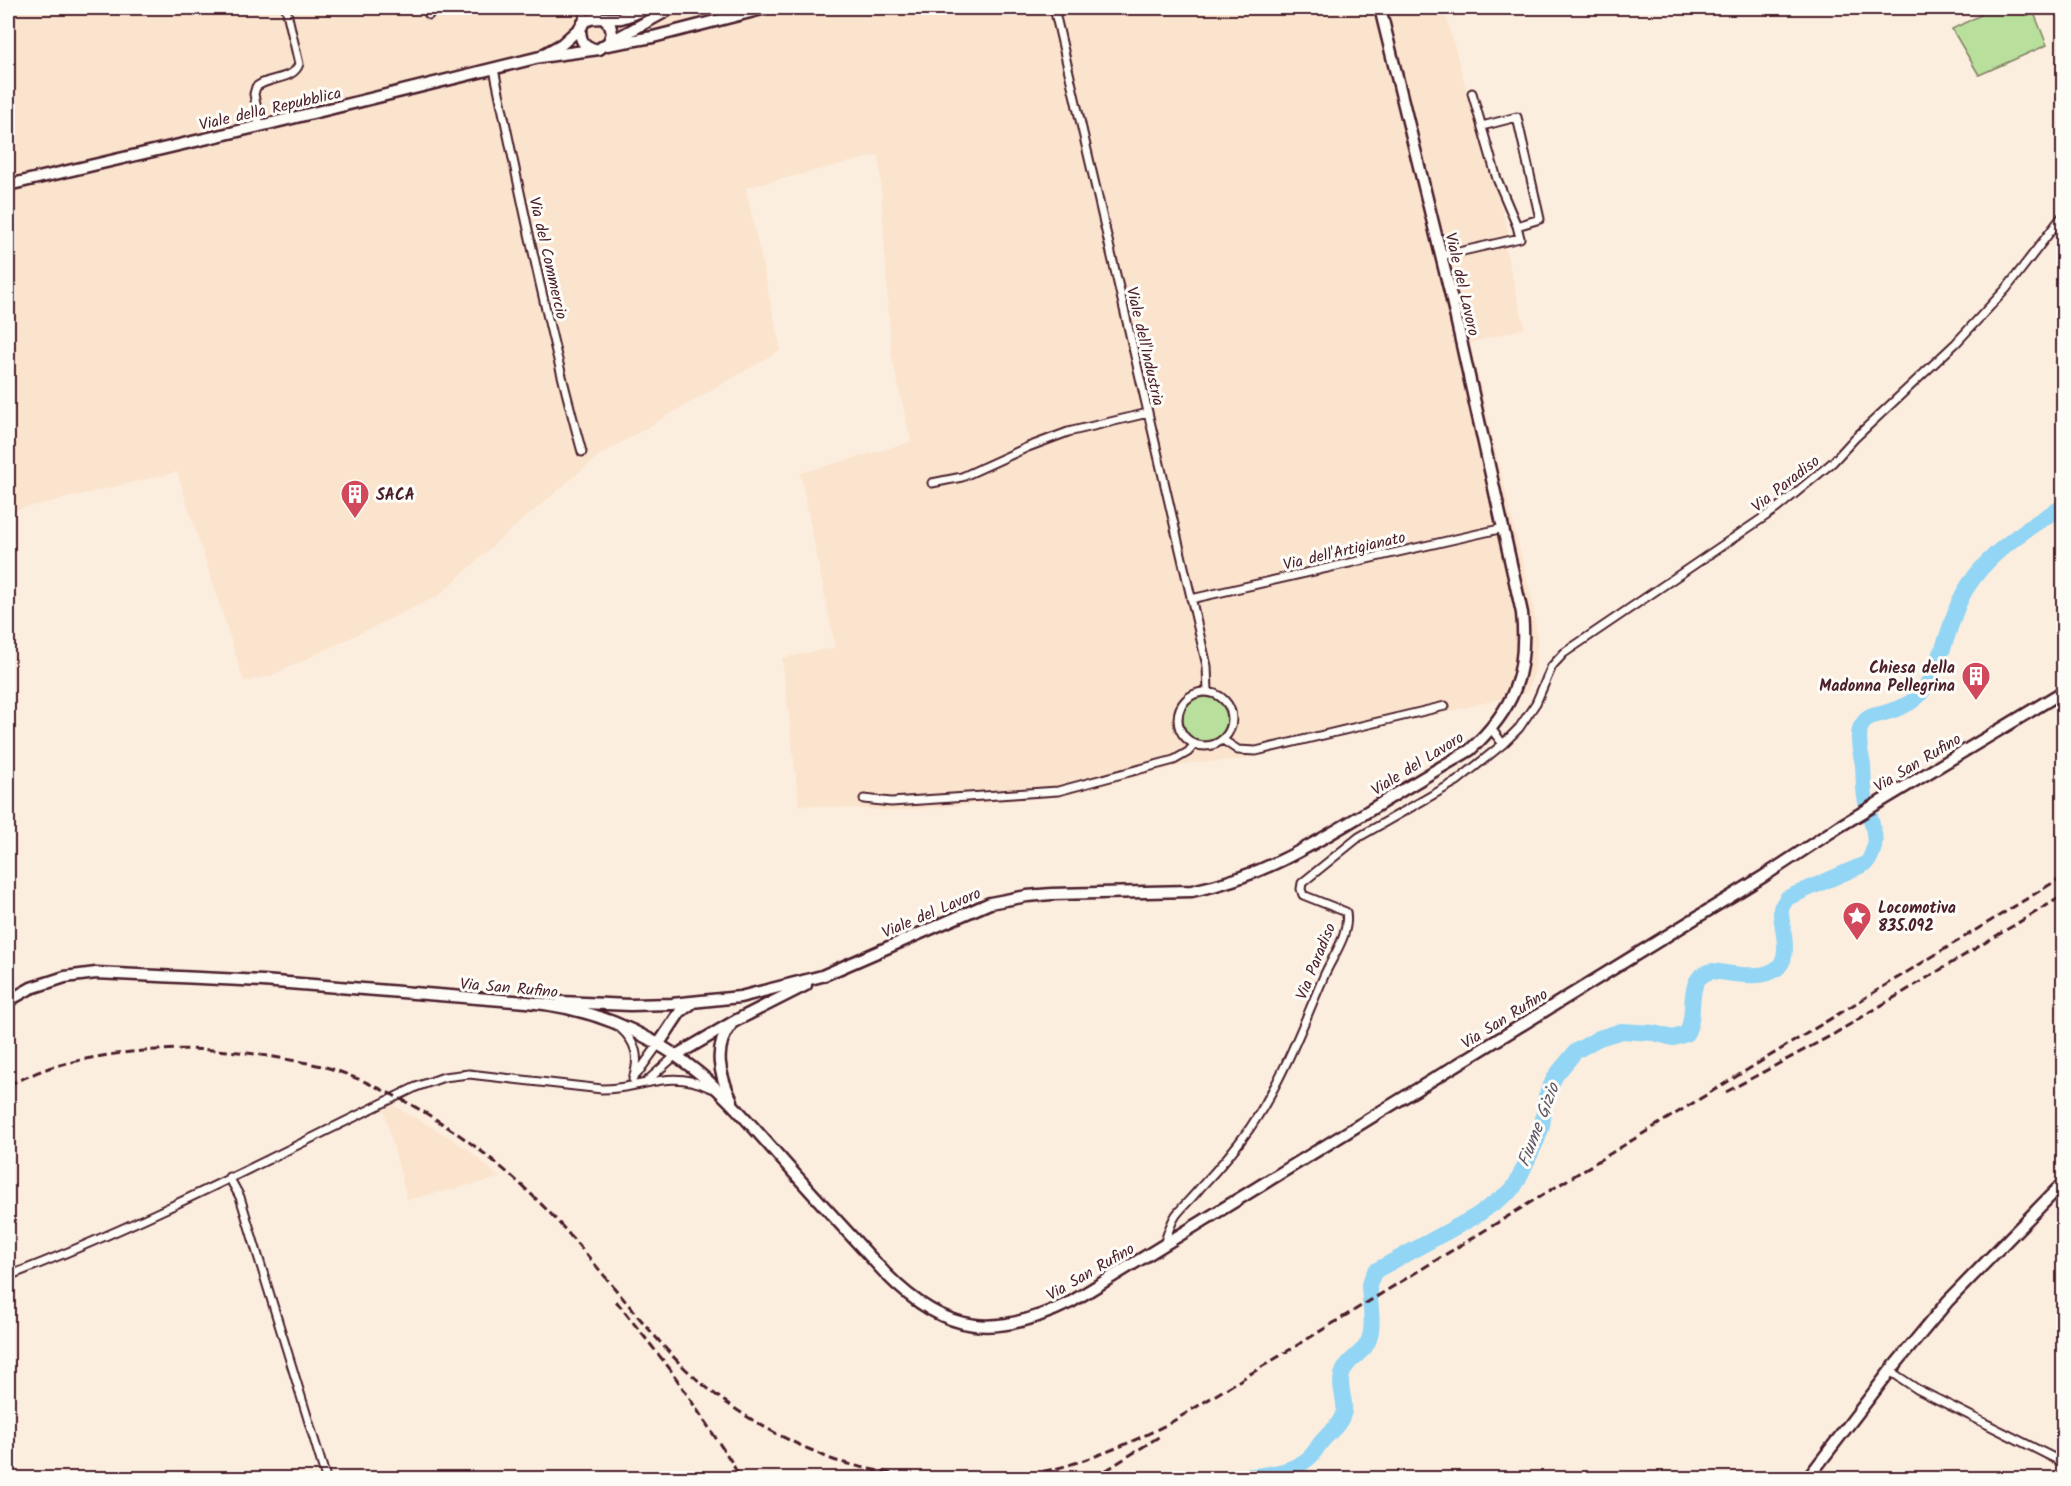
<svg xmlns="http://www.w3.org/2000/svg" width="2071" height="1486" font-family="Kalam,sans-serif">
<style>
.built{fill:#fbe4ce}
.green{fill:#b8df9b;stroke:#817f63;stroke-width:1.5}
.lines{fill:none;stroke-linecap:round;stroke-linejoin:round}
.river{stroke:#92d5f4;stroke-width:16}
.street-casing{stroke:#4a1f2b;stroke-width:11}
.secondary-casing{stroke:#4a1f2b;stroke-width:15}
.street{stroke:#fdfcf7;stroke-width:7}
.secondary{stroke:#fdfcf7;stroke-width:10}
.rail{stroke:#4a1f2b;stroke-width:3;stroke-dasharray:9 4.5;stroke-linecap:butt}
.labels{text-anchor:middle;stroke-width:6;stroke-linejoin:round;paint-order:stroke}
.street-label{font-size:16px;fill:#4a1f2b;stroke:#fdfcf7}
.poi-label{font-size:16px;font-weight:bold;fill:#4a1f2b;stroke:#fdfcf7;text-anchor:start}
.water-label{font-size:18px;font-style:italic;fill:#605667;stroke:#fdfcf7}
</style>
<rect width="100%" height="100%" fill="#fceedf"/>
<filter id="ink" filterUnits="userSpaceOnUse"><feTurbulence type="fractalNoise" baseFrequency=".0167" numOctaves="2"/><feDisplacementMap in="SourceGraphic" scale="12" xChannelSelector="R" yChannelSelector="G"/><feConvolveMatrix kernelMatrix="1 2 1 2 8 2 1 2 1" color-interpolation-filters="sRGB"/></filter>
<g filter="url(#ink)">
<path class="built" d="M8 8H1444L1467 91 1512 244 1505 247 1525 328 1470 343 1534 608 1538 644 1535 671 1527 693 1239 760 1190 763 1064 796 893 811 799 805 782 658 835 647 800 473 911 442 891 354 879 155 746 188 781 350 600 455 497 542 440 595 271 676 244 682 177 472 8 512Z
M393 1105 448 1136 469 1150 500 1178 407 1200 384 1110Z"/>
<path class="green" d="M1978 8H2032L2047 45 1979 75 1952 29 1981 15Z
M1183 719a22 22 0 1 1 44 0a22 22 0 1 1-44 0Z"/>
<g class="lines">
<path class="river" d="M1230 1478C1255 1476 1290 1475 1309 1458 1315 1453 1318 1445 1323 1440 1331 1431 1341 1424 1344 1411 1346 1398 1338 1388 1342 1375 1346 1361 1357 1357 1365 1347 1377 1331 1369 1303 1369 1284L1375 1271 1476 1216 1512 1190 1517 1182 1537 1140 1542 1126 1546 1096 1552 1083 1556 1075 1576 1051 1599 1038 1622 1031 1654 1033 1673 1038 1686 1034C1699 1014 1682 976 1713 971 1736 974 1786 987 1785 947 1785 936 1782 925 1781 914V908L1787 898 1867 863C1882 842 1871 823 1866 802 1863 790 1864 778 1863 765 1861 753 1857 742 1860 729 1861 726 1865 720 1868 718 1871 716 1877 715 1881 714 1894 710 1912 705 1921 693 1938 673 1948 630 1958 605 1976 561 2024 529 2064 506"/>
<g class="street-casing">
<path id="street" d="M427 8 429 15
M595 8 600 17
M1054 8 1207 666 1208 691
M583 23 584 8
M494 69C521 197 547 326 582 452
M1472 93 1497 179 1517 226
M260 126 254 94 256 87C269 76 293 81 299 64L286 8
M1441 256 1520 238 1517 226 1540 219 1517 117 1482 126
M932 483 962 477 1028 447 1068 432 1148 413
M1191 599 1504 528
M1178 719a27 27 0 1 1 54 0a27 27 0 1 1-54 0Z
M1492 730 1503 744
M1223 740 1238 750 1256 751 1445 706
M864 799 891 802 1058 791 1174 760 1188 752 1195 744
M620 1028C637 1043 640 1058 633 1079
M637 1074 658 1045
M648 1080 675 1056
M229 1177 240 1197 326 1478
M1164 1245C1167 1235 1170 1224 1176 1215 1183 1206 1193 1197 1200 1188 1218 1169 1235 1149 1250 1128 1282 1081 1302 1027 1324 976 1333 955 1350 935 1346 912L1303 895 1301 889 1302 883 1359 837 1457 781 1503 744 1519 728 1536 703 1552 666 1564 653 1776 509 1833 462 1855 438 1956 343 2006 289 2064 214
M8 1276C148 1223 281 1152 416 1087L444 1077 469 1074 602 1089C644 1089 668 1068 711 1088
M1890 1371 1917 1389 2064 1463"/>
</g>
<g class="secondary-casing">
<path id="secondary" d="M612 41 672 8
M607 45 653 37 766 8
M594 49C588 47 582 44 581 37 575 11 608 20 621 18 630 16 639 12 648 8
M544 54 562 44 582 26
M8 185 260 126 540 57 599 49 609 42 612 33 610 25 603 18
M8 1001 31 988 65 977 96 973 263 981 527 1002C586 1007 643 1029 690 1066 726 1093 755 1130 785 1163 818 1200 852 1237 886 1274 946 1335 996 1339 1071 1302L1764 876 1840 826 2064 691
M561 1002 630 1005 672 1004 740 997 822 976 990 903 1027 896 1052 894 1192 891C1264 876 1314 844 1375 807 1407 787 1438 769 1470 750 1514 709 1528 674 1522 613L1451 296 1380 8
M731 1025C712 1049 720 1076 732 1101
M658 1045 680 1012 691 1004
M675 1056 735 1021 806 985
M1808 1478 1890 1371 1948 1301 2064 1182"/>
</g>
<use href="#street" class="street"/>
<use href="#secondary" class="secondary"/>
<path class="rail" d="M8 1085C22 1079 37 1072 52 1067 129 1046 208 1044 285 1059 301 1062 317 1064 332 1069 415 1098 488 1149 549 1212 590 1256 627 1305 667 1350 707 1394 757 1427 811 1450 821 1454 830 1460 841 1462 866 1469 893 1474 919 1478
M1726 1092 1834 1034 2064 895
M616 1301 670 1369 731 1461 740 1478
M1003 1478C1063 1472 1117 1450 1170 1423L2064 876
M1094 1478 1160 1436"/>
</g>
</g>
<defs>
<g id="building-pin" transform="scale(1.5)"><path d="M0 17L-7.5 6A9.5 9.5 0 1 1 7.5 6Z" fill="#d1495b" stroke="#fdfcf7"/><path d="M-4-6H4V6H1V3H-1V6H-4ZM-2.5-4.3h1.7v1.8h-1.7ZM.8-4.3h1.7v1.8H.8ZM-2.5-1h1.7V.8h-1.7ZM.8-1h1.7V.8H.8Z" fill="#fff"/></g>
<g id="sight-pin" transform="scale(1.5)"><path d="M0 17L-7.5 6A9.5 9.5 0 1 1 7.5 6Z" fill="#d1495b" stroke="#fdfcf7"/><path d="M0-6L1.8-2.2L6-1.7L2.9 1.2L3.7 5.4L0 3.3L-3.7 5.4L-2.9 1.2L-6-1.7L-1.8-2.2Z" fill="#fff"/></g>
</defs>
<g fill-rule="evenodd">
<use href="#building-pin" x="355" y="494"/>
<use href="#building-pin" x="1976" y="676"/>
<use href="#sight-pin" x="1857" y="916"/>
</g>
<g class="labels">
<g class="street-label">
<text transform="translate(270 108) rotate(-13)" y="6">Viale della Repubblica</text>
<text transform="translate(549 258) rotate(77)" y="6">Via del Commercio</text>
<text transform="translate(1463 284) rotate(77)" y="6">Viale del Lavoro</text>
<text transform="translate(1146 346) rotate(77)" y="6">Viale dell'Industria</text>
<text transform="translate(1785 483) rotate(-38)" y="6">Via Paradiso</text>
<text transform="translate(1344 550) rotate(-13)" y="6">Via dell'Artigianato</text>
<text transform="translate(1917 762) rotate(-31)" y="6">Via San Rufino</text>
<text transform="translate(1417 763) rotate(-32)" y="6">Viale del Lavoro</text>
<text transform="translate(931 912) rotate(-23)" y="6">Viale del Lavoro</text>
<text transform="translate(1315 961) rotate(-68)" y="6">Via Paradiso</text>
<text transform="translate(509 987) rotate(5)" y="6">Via San Rufino</text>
<text transform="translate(1504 1018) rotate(-32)" y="6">Via San Rufino</text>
<text transform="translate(1090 1271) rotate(-30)" y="6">Via San Rufino</text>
</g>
<g class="poi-label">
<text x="376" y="500">SACA</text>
<text x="1955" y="673" text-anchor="end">Chiesa della<tspan x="1955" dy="18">Madonna Pellegrina</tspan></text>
<text x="1878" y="913">Locomotiva<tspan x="1878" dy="18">835.092</tspan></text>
</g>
<g class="water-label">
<text transform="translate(1538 1125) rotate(-69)" y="6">Fiume Gizio</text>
</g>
</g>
<rect width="2071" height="1486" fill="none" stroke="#fdfcf7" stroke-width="30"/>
<rect x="15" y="15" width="2041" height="1456" fill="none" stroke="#4a1f2b" stroke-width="2" filter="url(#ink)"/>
</svg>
